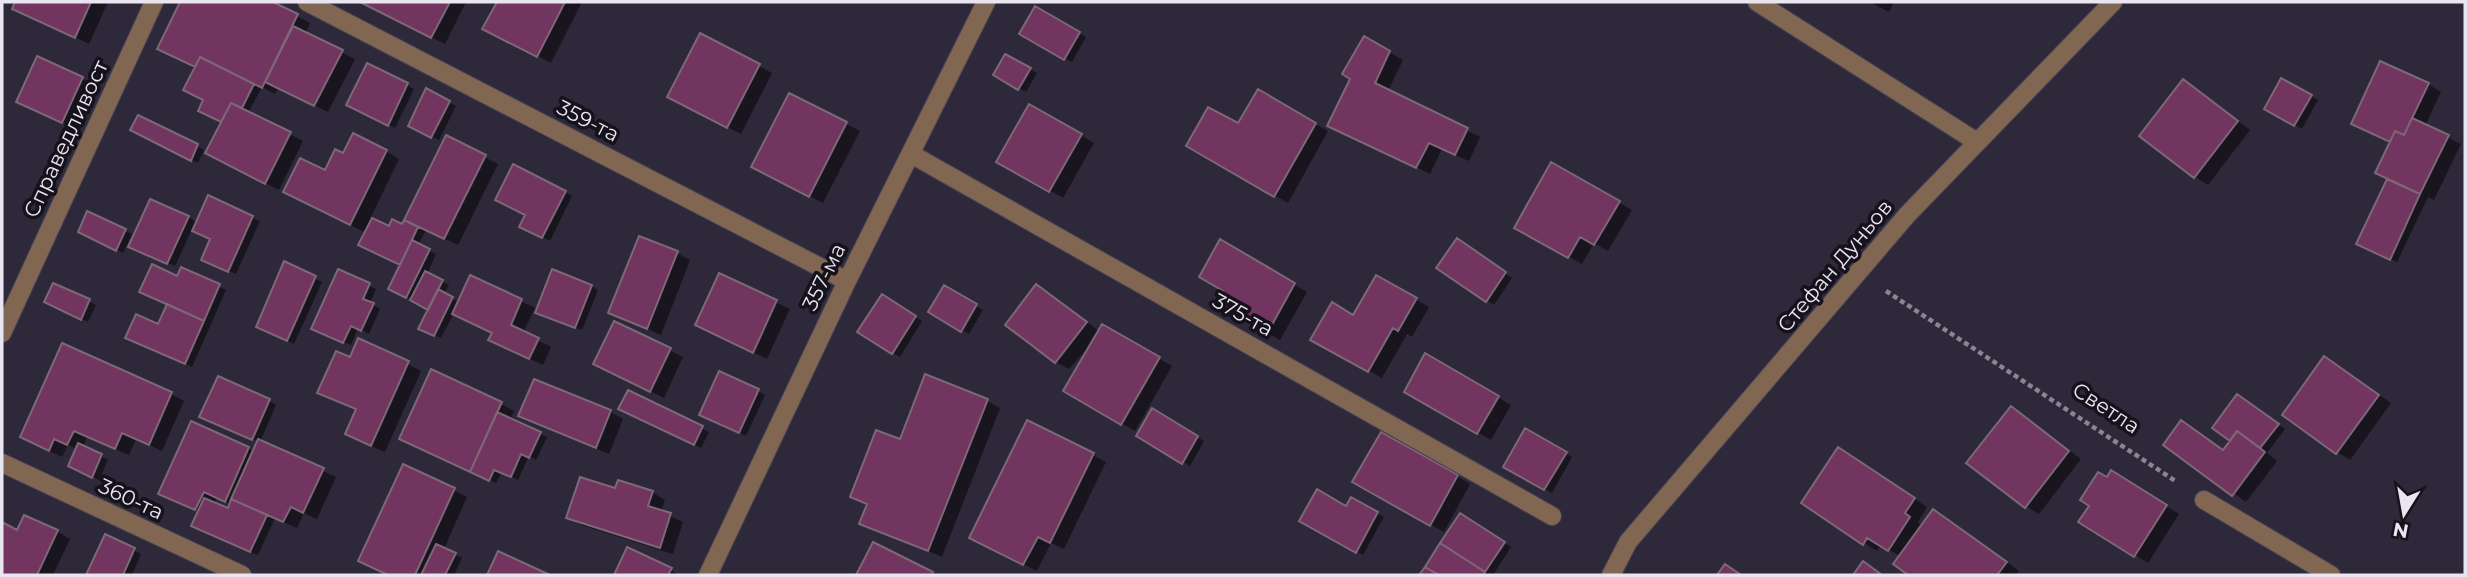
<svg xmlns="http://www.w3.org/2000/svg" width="2467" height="577" font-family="Montserrat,sans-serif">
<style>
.shadow{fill:#0007;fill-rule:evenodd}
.building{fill:#713560;stroke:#7d6876;stroke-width:2}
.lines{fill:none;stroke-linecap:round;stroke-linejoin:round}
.minor-casing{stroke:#474354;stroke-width:20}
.path{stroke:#898594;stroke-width:4.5;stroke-dasharray:5 3.5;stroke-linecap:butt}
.minor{stroke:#816652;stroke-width:18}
.labels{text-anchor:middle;stroke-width:7;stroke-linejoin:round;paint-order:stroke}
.street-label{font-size:21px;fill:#e9e6f2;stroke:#15121b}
</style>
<rect width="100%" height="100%" fill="#2d283a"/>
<path class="shadow" d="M17 2H108L89 44 14 8Z
M182 2H269L310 23 305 34 355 59 328 112 278 88 275 94 262 87 248 113 303 141 279 190 221 160 223 122 207 114 197 67 159 48Z
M362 2H466L445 44Z
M499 2H582L551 63 485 29Z
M1870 2H1894L1889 12Z
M1035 9 1086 37 1072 62 1021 34Z
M1364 38 1403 60 1388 91 1480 137 1469 161 1442 149 1430 174 1343 132 1352 79Z
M1006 56 1037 73 1026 92 996 74Z
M368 65 414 89 395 128 355 108Z
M759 66 772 73 741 134 682 104Z
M82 79 89 83 69 125 25 106Z
M2282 80 2318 100 2302 129 2266 108Z
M2184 81 2250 130 2208 185 2195 177Z
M2428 84 2441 92 2425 126 2461 144 2434 200 2428 197 2397 262 2358 243 2389 179 2392 142Z
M427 91 456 106 439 140 417 129Z
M1258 92 1328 131 1288 203 1188 145 1239 126Z
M790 95 860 131 823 203 766 174Z
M1030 106 1094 143 1063 198 999 162Z
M138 117 204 150 198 163 139 134Z
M447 138 498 164 458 245 426 230 418 245 436 254 427 274 449 285 444 294 459 302 471 277 535 308 523 333 551 347 543 365 504 347 493 333 454 313 441 338 428 332 430 309 390 288 402 265 366 233 298 199 344 156 386 151 399 159 370 219 390 228 403 226Z
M1552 165 1632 210 1608 251 1594 243 1582 264 1517 227Z
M565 192 572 196 550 241 528 230Z
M209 198 260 221 236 274 211 263 212 239 192 229 175 266 137 250 188 217 198 223Z
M125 231 132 234 123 253 87 235Z
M1220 242 1307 292 1280 340 1217 304 1225 290Z
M1465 245 1512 278 1494 305 1439 268Z
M677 253 690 260 661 335 611 313Z
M285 264 322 282 294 344 265 330Z
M182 269 226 290 192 367 135 341 159 326Z
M339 272 376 289 370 303 380 309 369 334 358 328 351 345 320 332Z
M720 275 790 309 767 359 710 332Z
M1376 277 1429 307 1412 337 1407 334 1382 378 1313 339 1354 317Z
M54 285 96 305 88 322 53 305Z
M591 286 598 290 582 330 544 316Z
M1037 286 1099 331 1103 326 1172 366 1135 431 1065 390 1095 340 1069 369 1056 362Z
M944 288 983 310 969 334 930 312Z
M882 297 922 321 900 357 860 332Z
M615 324 683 357 664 398 608 371Z
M359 340 421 371 385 452 360 441 358 410 332 399Z
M1426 356 1511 405 1491 440 1406 392Z
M2325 358 2391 403 2350 460 2337 452Z
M432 371 501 404 514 411 510 420 547 437 536 460 529 456 518 480 502 472 496 483 483 477Z
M758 391 765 395 746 436 708 418Z
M629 392 709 432 701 448 628 412Z
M171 394 184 401 162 451 136 439 129 455 87 437 83 447 108 460 99 480 77 469V449L68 445 62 457 35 444Z
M269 401 276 405 260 442 336 477 317 519 304 513 297 528 275 518 258 555 200 530V512L160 493 248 448 255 452 259 442 209 420ZM217 498 231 504 229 511 214 504Z
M987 401 1000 408 942 557 861 523 868 505 852 496 901 442Z
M2245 401 2285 429 2267 453 2277 461 2246 502 2165 444 2224 451 2232 440Z
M2011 408 2081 459 2039 514 2026 506Z
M1153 411 1204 441 1190 466 1138 436Z
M610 412 623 419 609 454 520 416Z
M1028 422 1106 462 1064 549 1051 543 1037 571 984 544Z
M1526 430 1572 457 1552 493 1505 466Z
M1382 434 1470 484 1444 532 1354 482Z
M1852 457 1927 507 1918 522 1922 526 1946 518 2019 571 2016 575H1911L1895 564 1900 556 1881 545 1877 551 1864 543Z
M404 466 467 497 444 549 462 558 454 575H388L360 561Z
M2108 479 2124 480 2179 514 2148 563 2135 555Z
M617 491 652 492 665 500 661 512 683 522 673 554 581 525 568 518Z
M1352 499 1384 517 1363 555 1301 520 1347 508Z
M1460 515 1511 547 1493 575H1422Z
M2 524 18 532 57 531 70 539 53 575H2Z
M106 536 141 554 132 575H88Z
M628 549 671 569 677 575H616Z"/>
<path class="building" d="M15 2H91L75 38 12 9Z
M180 2H273L298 14 262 88 200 57 195 67 157 49Z
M360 2H450L431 38Z
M497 2H565L537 57 482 29Z
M1035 6 1080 32 1064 60 1019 34Z
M293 26 343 50 314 106 265 82Z
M700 33 760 64 727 128 667 97Z
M1364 36 1390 51 1375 83 1468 128 1455 155 1429 143 1416 168 1327 126 1350 79 1342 74Z
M1005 54 1031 68 1018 90 993 75Z
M37 56 83 77 62 123 16 102Z
M200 57 254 84 242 108 231 103 221 122 198 111 203 100 183 90Z
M2380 61 2429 83 2404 135 2395 131 2390 142 2351 124Z
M367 63 408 83 388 126 346 105Z
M2281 78 2312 95 2294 126 2264 109Z
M2183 79 2238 121 2194 178 2139 136Z
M426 88 450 101 431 138 408 126Z
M1258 89 1316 123 1274 197 1186 146 1208 107 1238 123Z
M789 93 847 122 809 197 751 167Z
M231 103 291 132 265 184 205 153Z
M1029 104 1082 134 1049 192 996 162Z
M138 115 198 144 191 161 130 130Z
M2412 118 2449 135 2420 194 2375 173 2395 131 2404 135Z
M353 133 387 150 350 225 283 192 300 158 325 170 335 149 343 153Z
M446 135 486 155 444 239 404 220Z
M1551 162 1620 201 1594 245 1580 237 1568 258 1514 228Z
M513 164 566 191 542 238 519 227 525 215 495 200Z
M2387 179 2420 194 2390 260 2356 244Z
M208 195 253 216 228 272 201 260 210 239 192 231Z
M150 199 189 216 167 264 128 247Z
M87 211 126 229 116 251 78 232Z
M372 218 389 226 392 219 402 224 404 220 418 227 400 265 358 245Z
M639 236 678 251 647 329 608 313Z
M1457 238 1506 272 1486 302 1436 268Z
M1220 239 1295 283 1267 334 1215 304 1223 291 1199 277Z
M412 240 430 249 406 298 388 289Z
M284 261 316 276 287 341 256 327Z
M152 264 177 276 181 267 220 284 204 321 139 292Z
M338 269 370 283 363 299 374 303 361 331 351 326 343 343 311 329Z
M552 269 592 285 575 328 535 313Z
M425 271 443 280 428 310 410 300Z
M719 273 777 300 753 353 695 325Z
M470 275 522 299 511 325 539 338 529 359 488 340 492 333 452 314Z
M1376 275 1417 298 1398 331 1393 328 1368 372 1310 340 1332 302 1353 315Z
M53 283 90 299 81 320 44 302Z
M1036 284 1087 322 1055 363 1005 325Z
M944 285 977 304 961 332 928 312Z
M438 289 453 297 434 336 418 329Z
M882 294 916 316 892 354 857 332Z
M167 304 204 321 185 364 125 338 136 314 158 324Z
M614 321 671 348 650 392 593 364Z
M1102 324 1160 357 1121 425 1063 391Z
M358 338 409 361 371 446 345 434 356 409 317 393 336 351 350 357Z
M62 343 172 392 149 445 122 433 115 449 74 431 67 445 54 439 49 451 20 437Z
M1425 353 1499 396 1477 434 1404 392Z
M2324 356 2379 395 2336 454 2282 415Z
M431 369 502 402 470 472 399 439Z
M719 371 759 389 739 433 699 415Z
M925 374 988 399 928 551 859 524 867 504 850 497 876 430 900 439Z
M218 376 270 399 252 440 199 417Z
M534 379 611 410 596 448 518 416Z
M628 390 703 426 694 445 618 409Z
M2237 394 2279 424 2260 448 2237 431 2230 441 2212 428Z
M2011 406 2069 451 2025 508 1966 463Z
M1152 408 1198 436 1182 464 1136 436Z
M497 412 541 432 529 458 521 454 511 477 494 470 489 481 470 472Z
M1027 420 1094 453 1050 543 1038 537 1023 565 969 538Z
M2181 420 2223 450 2237 431 2265 452 2232 496 2163 445Z
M191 421 249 447 225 502 204 492 195 510 158 494Z
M1525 428 1567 452 1544 490 1503 467Z
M1381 432 1458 475 1430 526 1352 482Z
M258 439 324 468 303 513 291 507 283 522 231 499Z
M78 443 102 454 92 478 68 466Z
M1838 447 1915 498 1905 513 1910 517 1888 551 1867 538 1863 545 1801 503Z
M403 464 455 488 415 575H388L358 561Z
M2111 470 2167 505 2134 557 2078 522 2089 506 2080 500 2098 472 2107 477Z
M580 477 615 488 618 480 653 491 648 506 671 513 660 548 566 518Z
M1317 489 1346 506 1351 497 1378 512 1356 553 1299 521Z
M204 498 228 508 231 499 267 515 250 552 191 526Z
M1933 509 2007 562 1997 575H1908L1893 564Z
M1460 513 1505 542 1485 572 1440 543Z
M24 515 58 530 37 575H2V522L17 530Z
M105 534 135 548 123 575H86Z
M873 542 933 572 931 575H856Z
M1440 543 1485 572 1484 575H1439L1425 567Z
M436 544 456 553 445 575H421Z
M627 547 672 568 668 575H614Z
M498 551 550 575H487Z
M1863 561 1882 575H1853Z
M1725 564 1741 575H1717Z
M1425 567 1439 575H1419Z"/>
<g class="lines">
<g class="minor-casing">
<path id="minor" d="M307 2 847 281
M1757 2 1977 142
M911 154 1552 516
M2 333 154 2
M2 463 242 575
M2204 500 2331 575
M708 575 847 281 986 2
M1611 575 1628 542 1907 215 2113 2"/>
</g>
<path class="path" d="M1886 291 2177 482"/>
<use href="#minor" class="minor"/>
</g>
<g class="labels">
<g class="street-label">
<text transform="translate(588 121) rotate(27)" y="7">359-та</text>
<text transform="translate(66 139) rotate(-65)" y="7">Справедливост</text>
<text transform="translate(1835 266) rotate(-50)" y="7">Стефан Дуньов</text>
<text transform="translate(824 277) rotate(-64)" y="7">357-ма</text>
<text transform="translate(1243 315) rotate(29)" y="7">375-та</text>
<text transform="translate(2106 408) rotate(33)" y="7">Светла</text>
<text transform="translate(131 499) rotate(25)" y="7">360-та</text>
</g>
</g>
<rect width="2467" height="577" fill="none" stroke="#e9e6f2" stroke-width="7"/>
<g transform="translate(2404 514) rotate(191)" stroke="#15121b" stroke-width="5" paint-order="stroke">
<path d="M0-5L12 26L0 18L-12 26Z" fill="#e9e6f2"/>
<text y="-10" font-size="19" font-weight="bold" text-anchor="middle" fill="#e9e6f2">N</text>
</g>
</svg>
